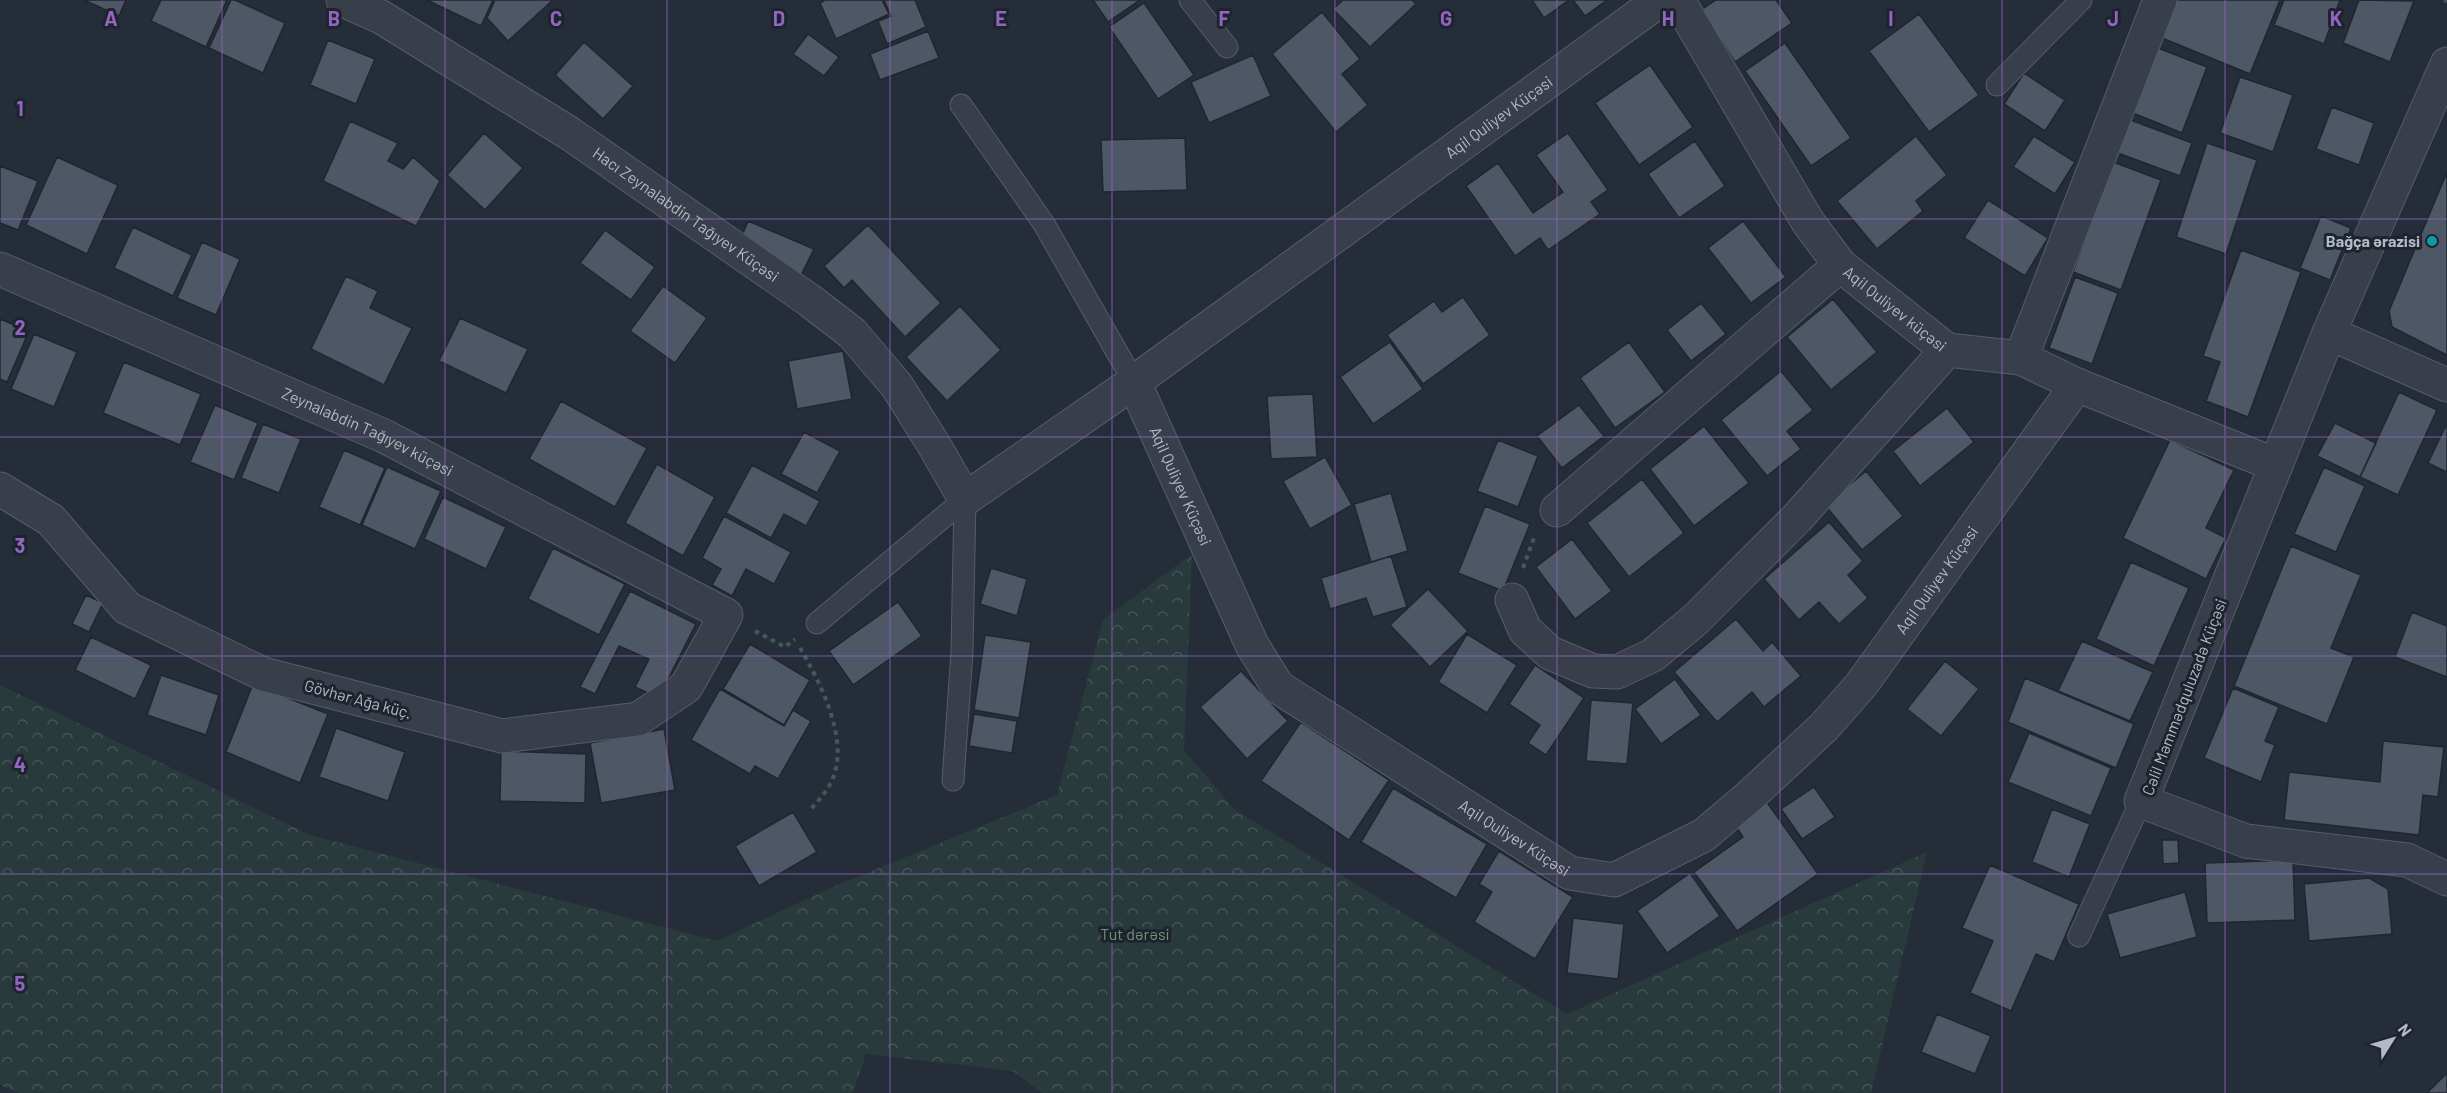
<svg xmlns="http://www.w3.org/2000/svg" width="2447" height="1093" font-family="Barlow,sans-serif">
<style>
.forest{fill:url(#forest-crowns)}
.building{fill:#4e5765;stroke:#202630;stroke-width:1.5}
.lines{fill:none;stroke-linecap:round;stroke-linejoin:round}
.lane-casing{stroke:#575d67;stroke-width:23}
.street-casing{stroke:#575d67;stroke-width:35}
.path{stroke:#475759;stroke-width:4;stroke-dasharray:4.5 4.5;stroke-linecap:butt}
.lane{stroke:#393f4a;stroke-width:21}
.street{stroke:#393f4a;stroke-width:33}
.grid{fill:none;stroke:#9265c1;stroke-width:1.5;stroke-opacity:0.55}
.culture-dot{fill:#0f9aa8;stroke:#1e242e;stroke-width:2}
.labels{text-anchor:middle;stroke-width:6;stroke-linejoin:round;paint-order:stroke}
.street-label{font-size:16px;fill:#b4bac5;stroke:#1e242e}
.poi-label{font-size:16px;font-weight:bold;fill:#b4bac5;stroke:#1e242e;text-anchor:end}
.park-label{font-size:16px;fill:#6e9477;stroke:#1e242e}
.grid-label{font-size:20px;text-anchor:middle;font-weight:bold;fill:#9265c1;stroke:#1e242e;stroke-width:6;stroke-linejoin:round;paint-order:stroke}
</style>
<defs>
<pattern id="forest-crowns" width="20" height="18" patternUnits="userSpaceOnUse" patternTransform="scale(1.5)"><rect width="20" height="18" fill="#283a3b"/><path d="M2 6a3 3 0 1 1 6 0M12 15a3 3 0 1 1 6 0" fill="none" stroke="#455456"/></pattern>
</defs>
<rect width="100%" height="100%" fill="#252d39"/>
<path class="forest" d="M1192 554 1184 750 1234 809 1567 1014 1927 852 1871 1093H1042L1013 1071 866 1054 853 1093H19L0 1085V685L310 835 717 941 835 886 1057 795 1103 620Z"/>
<path class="building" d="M84 0H126L119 16Z
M161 0H227L206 47 151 21Z
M231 0H235L285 23 263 73 209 48Z
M427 0H493L481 26Z
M495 0H553L508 41 487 18Z
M825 0H882L889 14 836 39 820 3Z
M884 0H915L926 27 887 44 878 21 891 16Z
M1093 0H1140L1108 22Z
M1343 0H1412L1416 4 1370 47 1333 9Z
M1532 0H1569L1544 18Z
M1573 0H1607L1585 16Z
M1716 0H1776L1792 23 1735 62 1701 10Z
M2177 0H2280L2250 74 2162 38Z
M2284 0H2340L2324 44 2274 25Z
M2359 0 2414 1 2390 62 2343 43Z
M1144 3 1194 75 1158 99 1109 27Z
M1322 12 1360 59 1342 74 1368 105 1336 132 1272 54Z
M1919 14 1979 95 1929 132 1869 51Z
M928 31 939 58 880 80 870 54Z
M808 34 839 57 824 76 793 54Z
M328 40 375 59 356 104 310 85Z
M584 42 633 86 603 119 555 75Z
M1785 43 1851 138 1811 166 1745 71Z
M2158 48 2207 67 2182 133 2133 113Z
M1253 55 1271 96 1209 123 1191 82Z
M1650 65 1693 127 1639 165 1595 103Z
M2024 73 2065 100 2045 131 2004 104Z
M2240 77 2293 95 2273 152 2220 133Z
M2332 107 2374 123 2359 165 2316 149Z
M2128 119 2192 143 2180 176 2115 152Z
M350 121 398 143 388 161 403 169 413 157 440 181 416 226 323 181Z
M484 133 523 168 485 210 447 175Z
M1568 133 1608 190 1591 202 1600 214 1548 250 1540 238 1515 256 1466 186 1498 163 1533 213 1563 192 1536 155Z
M1916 136 1947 175 1916 201 1923 211 1877 249 1837 201Z
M2034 136 2075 162 2055 194 2013 167Z
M1185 138 1187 190 1103 192 1101 140Z
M1695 141 1725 186 1679 218 1648 174Z
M2207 143 2257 160 2226 254 2176 237Z
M57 157 118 185 87 254 26 225Z
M2113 162 2161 180 2121 290 2073 272Z
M0 166 38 181 18 230 0 223Z
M2447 172V355L2392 327 2389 311Z
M1988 200 2048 238 2025 276 1964 238Z
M2321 216 2351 228 2330 280 2300 268Z
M748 221 814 249 801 275 739 243Z
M1743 221 1786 277 1751 303 1708 248Z
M868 225 941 303 905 337 852 280 844 288 824 266Z
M133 227 192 255 173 296 114 268Z
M605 230 655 267 631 300 580 263Z
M202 242 240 259 216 315 177 298Z
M2241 250 2301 272 2248 417 2206 401 2220 362 2203 356Z
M346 276 378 291 370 308 412 328 384 385 311 349Z
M2075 277 2118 293 2092 364 2049 348Z
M663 286 707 318 675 363 630 331Z
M1463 297 1490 335 1423 384 1387 335 1434 301 1442 312Z
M1833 299 1877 352 1831 390 1787 337Z
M1701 303 1726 334 1691 361 1667 330Z
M960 306 1001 350 947 401 906 357Z
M460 318 528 349 506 393 439 361Z
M0 319 29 331 7 382 0 379Z
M34 334 77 352 54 407 11 389Z
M1390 342 1423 389 1373 424 1340 377Z
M1629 342 1665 392 1615 428 1580 378Z
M843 351 852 399 797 409 788 361Z
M124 362 201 394 180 445 103 413Z
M1781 371 1813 410 1787 431 1801 449 1767 476 1721 420Z
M2399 392 2437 410 2398 495 2360 477Z
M1313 394 1317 457 1271 459 1267 396Z
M561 401 647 448 615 507 529 459Z
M215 405 258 423 234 480 190 462Z
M1579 405 1604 436 1562 468 1537 436Z
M1947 408 1974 442 1920 486 1893 451Z
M2335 423 2376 443 2360 477 2317 456Z
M2447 423V472L2428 463Z
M263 424 301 439 279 493 241 478Z
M1704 426 1749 483 1694 526 1650 469Z
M804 432 840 451 817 493 781 474Z
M1498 440 1538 456 1518 507 1477 491Z
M2170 440 2234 470 2206 528 2226 538 2206 579 2123 538Z
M344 450 385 468 360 525 319 507Z
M1325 457 1352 505 1310 529 1283 481Z
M657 464 715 497 683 556 625 523Z
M752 465 820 501 806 526 784 514 771 538 726 513Z
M387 467 441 491 415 549 362 525Z
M2324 467 2365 486 2336 552 2294 534Z
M1866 471 1903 516 1862 550 1825 505Z
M1642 479 1684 533 1629 577 1587 523Z
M1391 493 1408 551 1371 562 1354 504Z
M443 497 506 527 486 569 424 539Z
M1485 506 1530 524 1503 591 1458 573Z
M724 516 791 552 774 584 746 569 732 596 712 585 721 569 702 558Z
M1829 522 1863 561 1848 575 1868 598 1839 624 1819 602 1799 620 1764 579Z
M1572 539 1612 591 1575 619 1536 567Z
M2291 546 2361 575 2331 648 2354 657 2327 724 2234 686Z
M553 548 625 584 599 635 528 599Z
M1391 556 1407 607 1373 617 1366 598 1330 609 1321 578Z
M2131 562 2189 588 2154 666 2096 639Z
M991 568 1027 579 1017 616 980 604Z
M1428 589 1468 631 1430 667 1390 625Z
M630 591 696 624 665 685 650 694 635 687 649 659 619 646 595 694 580 687Z
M86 595 103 603 89 632 72 624Z
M898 602 922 636 853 685 829 651Z
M2412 612 2447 626V677L2395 657Z
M1736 619 1763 651 1772 642 1801 676 1764 707 1752 692 1717 722 1674 672Z
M1467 634 1517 665 1487 713 1438 682Z
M985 635 1031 642 1019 718 974 710Z
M91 637 151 665 135 699 75 670Z
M2082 641 2153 672 2130 721 2058 691Z
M750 644 810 680 784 725 723 689Z
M1945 661 1979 689 1941 736 1907 709Z
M1535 665 1584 698 1546 755 1528 743 1540 725 1509 704Z
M1241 671 1288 721 1247 759 1200 707Z
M161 675 219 695 206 735 147 715Z
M2025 678 2134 724 2116 768 2008 722Z
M1675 679 1701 715 1661 744 1635 709Z
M253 684 328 714 300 783 226 752Z
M2233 688 2279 707 2265 741 2275 745 2261 782 2204 758Z
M720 689 784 726 793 710 811 721 778 779 755 766 750 774 691 740Z
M1591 700 1633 703 1627 764 1586 761Z
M974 714 1017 721 1012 753 969 746Z
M1301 722 1389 780 1349 840 1261 781Z
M336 728 405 752 388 801 319 777Z
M664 729 675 790 601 803 590 743Z
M2029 733 2111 768 2091 816 2008 782Z
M2383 741 2444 747 2438 797 2423 795 2419 835 2284 820 2289 772 2380 782Z
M501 751 586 754 585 803 500 801Z
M1814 787 1835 817 1802 839 1781 809Z
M1393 788 1487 844 1456 898 1361 842Z
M1766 801 1818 874 1737 931 1694 872 1743 837 1734 823Z
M2052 809 2090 824 2069 877 2032 862Z
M793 812 817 852 759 886 735 846Z
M2162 840H2178L2179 863 2163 864Z
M1499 851 1573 897 1535 959 1474 922 1492 892 1479 884Z
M2293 860 2295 920 2207 923 2205 863Z
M1990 865 2079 904 2054 962 2036 954 2011 1011 1970 993 1993 941 1962 928Z
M1690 873 1720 916 1667 953 1637 911Z
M2369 878 2388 889 2392 934 2309 941 2304 884Z
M2185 892 2197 937 2120 958 2107 914Z
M1573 918 1624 924 1618 979 1567 973Z
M1937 1014 1991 1036 1975 1074 1921 1052Z
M2447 1073V1093H2427Z"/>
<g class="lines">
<g class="lane-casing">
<path id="lane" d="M1190 0 1227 47
M1997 85 2081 0
M961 105 1044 224 1134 382
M817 623 965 499
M953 780 962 652 965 499
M2079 936 2141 801"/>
</g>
<g class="street-casing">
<g id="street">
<path id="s1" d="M343 0 381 17 569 133 809 300 852 333 897 386 934 445 965 499 1134 382 1660 0"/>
<path id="s2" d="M1678 0 1808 222 1840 265 1947 350 2021 358 2077 385 2276 465"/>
<path d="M2447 64 2329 333 2141 801 2246 841 2407 860 2447 879"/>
<path id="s3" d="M0 269 384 436 726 615 686 687 638 719 502 736 263 674 127 608 51 520 0 489"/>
<path d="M2329 333 2447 385"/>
<path d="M2021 358 2160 0"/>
<path id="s4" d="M1134 382 1252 645 1278 687 1570 873 1614 880 1704 835 1752 794 1824 727 1861 685 2077 385"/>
<path d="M1557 510 1840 265"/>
<path d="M1512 600 1525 630 1550 653 1593 671 1617 672 1653 655 1696 619 1797 518 1947 350"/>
</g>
</g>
<path class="path" d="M2444 0 2447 1
M1523 568 1535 535
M755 631 785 647 795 639
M800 648C820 682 849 738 833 778 828 791 818 801 809 811"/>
<use href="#lane" class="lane"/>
<use href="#street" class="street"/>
</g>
<path class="grid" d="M222 0V1093M445 0V1093M667 0V1093M890 0V1093M1112 0V1093M1335 0V1093M1557 0V1093M1780 0V1093M2002 0V1093M2225 0V1093M0 219H2447M0 437H2447M0 656H2447M0 874H2447"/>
<circle class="culture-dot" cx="2432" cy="241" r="6"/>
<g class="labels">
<g class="street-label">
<text dy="6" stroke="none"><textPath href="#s1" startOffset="1467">Aqil Quliyev Küçəsi</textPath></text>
<text dy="6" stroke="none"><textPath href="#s1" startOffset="405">Hacı Zeynalabdin Tağıyev Küçəsi</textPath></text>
<text dy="6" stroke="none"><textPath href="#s2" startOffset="381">Aqil Quliyev küçəsi</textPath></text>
<text dy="6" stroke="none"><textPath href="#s3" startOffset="402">Zeynalabdin Tağıyev küçəsi</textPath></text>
<text dy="6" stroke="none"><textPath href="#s4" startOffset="114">Aqil Quliyev Küçəsi</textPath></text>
<text dy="6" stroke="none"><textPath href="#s4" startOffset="1176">Aqil Quliyev Küçəsi</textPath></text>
<text transform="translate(2184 697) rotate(-69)" y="6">Cəlil Məmmədquluzadə Küçəsi</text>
<text transform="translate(358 699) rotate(15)" y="6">Gövhər Ağa küç.</text>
<text dy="6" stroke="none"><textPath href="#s4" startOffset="618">Aqil Quliyev Küçəsi</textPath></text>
</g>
<g class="poi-label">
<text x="2420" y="247">Bağça ərazisi</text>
</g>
<g class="park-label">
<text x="1135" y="940">Tut dərəsi</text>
</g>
</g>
<g class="grid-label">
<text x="111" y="26">A</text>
<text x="334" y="26">B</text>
<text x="556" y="26">C</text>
<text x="779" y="26">D</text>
<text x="1001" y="26">E</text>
<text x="1224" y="26">F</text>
<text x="1446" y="26">G</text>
<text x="1668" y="26">H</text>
<text x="1891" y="26">I</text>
<text x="2113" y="26">J</text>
<text x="2336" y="26">K</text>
<text x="20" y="116">1</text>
<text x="20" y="335">2</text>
<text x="20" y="553">3</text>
<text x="20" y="772">4</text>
<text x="20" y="991">5</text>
</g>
<g transform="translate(2393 1039) rotate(53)" stroke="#1e242e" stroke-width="4.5" paint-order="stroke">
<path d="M0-4.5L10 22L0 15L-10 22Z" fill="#b4bac5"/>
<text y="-9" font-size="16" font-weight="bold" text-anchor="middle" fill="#b4bac5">N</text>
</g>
</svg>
